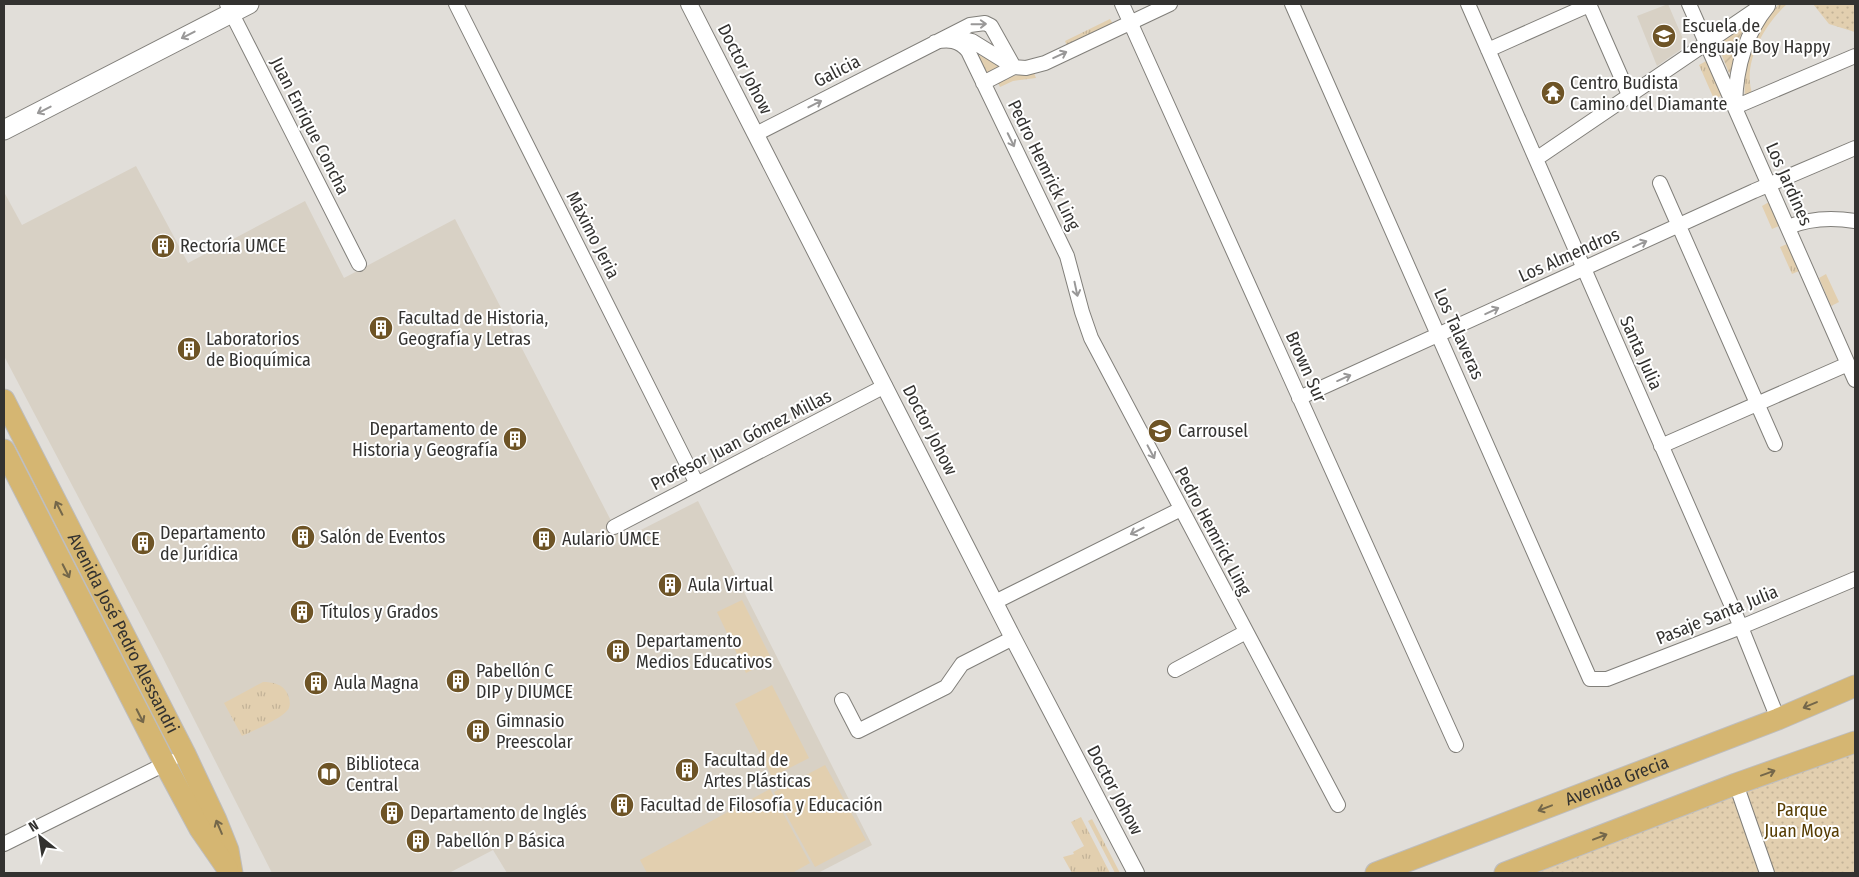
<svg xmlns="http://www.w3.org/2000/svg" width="1859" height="877" font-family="'Fira Sans Condensed',sans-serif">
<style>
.built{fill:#d8d1c5}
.grass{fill:url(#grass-tufts)}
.park{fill:url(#park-dots)}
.garden{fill:url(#garden-furrows)}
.pitch{fill:#e2cfaf}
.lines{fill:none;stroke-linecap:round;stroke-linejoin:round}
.minor-casing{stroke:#817f7a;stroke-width:16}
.tertiary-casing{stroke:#817f7a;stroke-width:18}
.secondary-casing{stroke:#817f7a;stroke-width:21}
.primary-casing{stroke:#bebdbd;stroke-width:23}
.minor{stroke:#fff;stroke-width:14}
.tertiary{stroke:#fff;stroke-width:16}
.secondary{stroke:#fff;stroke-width:19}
.primary{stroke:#d5b672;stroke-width:21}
.oneway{stroke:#999898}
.oneway2{stroke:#74674a}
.labels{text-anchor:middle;stroke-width:4;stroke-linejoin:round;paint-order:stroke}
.poi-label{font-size:18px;fill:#333230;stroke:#fff;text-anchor:start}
.street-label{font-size:18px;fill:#333230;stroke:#fff}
.park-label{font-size:18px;fill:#563c02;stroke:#fff}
</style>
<defs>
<pattern id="grass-tufts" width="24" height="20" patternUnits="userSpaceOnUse" patternTransform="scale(1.25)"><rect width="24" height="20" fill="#e2cfaf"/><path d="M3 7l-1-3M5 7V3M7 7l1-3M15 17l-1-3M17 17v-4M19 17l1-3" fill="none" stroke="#c2b297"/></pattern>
<pattern id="park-dots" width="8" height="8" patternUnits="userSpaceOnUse" patternTransform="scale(1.25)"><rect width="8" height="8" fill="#e2cfaf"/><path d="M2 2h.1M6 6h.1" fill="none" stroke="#c2b297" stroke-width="1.8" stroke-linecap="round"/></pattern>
<pattern id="garden-furrows" width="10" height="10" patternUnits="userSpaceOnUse" patternTransform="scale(1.25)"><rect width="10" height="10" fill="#e2cfaf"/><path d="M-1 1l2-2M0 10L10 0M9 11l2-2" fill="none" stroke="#c2b297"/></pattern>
</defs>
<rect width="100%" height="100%" fill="#e1ded9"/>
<path class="built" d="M1668 4 1686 46 1657 66 1637 16Z
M136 166 188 263 305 201 344 278 455 219 621 540 698 501 872 845 818 873H507L493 850 449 873H272L161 654 4 356V192L22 225Z"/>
<path class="grass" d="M1779 4H1787C1764 25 1741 64 1753 96L1745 99C1742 63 1755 30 1779 4Z
M1110 19 1113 24 1067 46 1065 41Z
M979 55 1001 66V67L987 74 978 56Z
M1708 60 1723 95 1714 99 1699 65Z
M1034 73 1036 78 1013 81 1000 87 998 83 1012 76Z
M1769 202 1779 226 1772 229 1762 206Z
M1787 244 1799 271 1792 274 1780 247Z
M1826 274 1839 302 1831 306 1819 278Z
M263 682C272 682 283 684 287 693 289 697 291 703 289 708 284 718 252 731 242 736L224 703Z
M1081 817 1110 873H1072L1063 857 1074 854 1073 852 1084 846 1071 822Z
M1092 819 1120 873H1115L1088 821Z"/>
<path class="park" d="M1813 4H1855V32L1829 24Z
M1855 746V873H1524Z"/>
<path class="garden" d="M1742 28 1745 29 1736 51 1732 71 1729 73 1719 48 1723 41Z"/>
<path class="pitch" d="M742 600 772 660 746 673 717 612Z
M772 685 809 758 772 777 735 704Z
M825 765 866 840 815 867 774 792Z
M770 789 810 863 792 873H647L640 860Z"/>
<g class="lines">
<g class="minor-casing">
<path id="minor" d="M227 4 359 264
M456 4 697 484
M1122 4 1456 745
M1292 4 1590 679H1607L1741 627 1855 579
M1468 4 1741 627 1778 719
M1589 4 1629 95
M1689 4 1855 380
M955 37 972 41 1014 67 1026 68 1045 63 1170 4
M935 42C948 39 959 40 968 51L1067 256 1082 312 1091 338 1338 805
M1488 50 1589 5
M983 83 1014 67
M1735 104C1736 68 1745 34 1768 6
M1735 107 1855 56
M756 134 970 25 985 23 991 26 1014 67
M1536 159 1764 4
M1660 183 1775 444
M1788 227C1810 218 1831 217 1855 221
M1299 398 1754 191 1855 148
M1661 446 1848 364
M614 527 885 386
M995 602 1181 509
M1175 670 1246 632
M842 700 858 731 946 687 962 664 1013 638
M1736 784 1767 873
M4 844 171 761"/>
</g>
<g class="tertiary-casing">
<path id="tertiary" d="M689 4 1013 638 1136 873"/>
</g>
<g class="secondary-casing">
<path id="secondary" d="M4 130 249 4"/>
</g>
<g class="primary-casing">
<g id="primary">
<path id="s1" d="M4 400 185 754 216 820 228 850 232 873"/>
<path d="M4 450 165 764 200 829 227 868"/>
<path id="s2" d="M1376 873 1778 719 1855 686"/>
<path d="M1505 873 1736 784 1855 742"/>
</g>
</g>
<use href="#minor" class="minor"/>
<use href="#tertiary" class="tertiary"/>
<use href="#secondary" class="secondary"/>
<use href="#primary" class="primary"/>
</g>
<defs><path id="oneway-shaft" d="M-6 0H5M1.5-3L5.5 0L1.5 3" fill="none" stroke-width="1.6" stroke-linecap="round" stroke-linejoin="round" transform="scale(1.25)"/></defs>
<g class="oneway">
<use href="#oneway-shaft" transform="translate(979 24) rotate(-1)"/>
<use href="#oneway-shaft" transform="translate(188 35) rotate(153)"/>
<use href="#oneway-shaft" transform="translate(1060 55) rotate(-25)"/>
<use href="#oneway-shaft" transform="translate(815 104) rotate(-27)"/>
<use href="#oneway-shaft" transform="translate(44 110) rotate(153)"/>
<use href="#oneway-shaft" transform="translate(1011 140) rotate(64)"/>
<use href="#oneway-shaft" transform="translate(1640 244) rotate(-24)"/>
<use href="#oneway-shaft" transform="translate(1076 289) rotate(78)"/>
<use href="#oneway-shaft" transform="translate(1492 311) rotate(-25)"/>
<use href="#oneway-shaft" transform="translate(1344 378) rotate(-24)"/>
<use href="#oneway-shaft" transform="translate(1151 452) rotate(62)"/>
<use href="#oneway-shaft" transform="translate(1137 531) rotate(153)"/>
</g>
<g class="oneway2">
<use href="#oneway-shaft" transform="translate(59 508) rotate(-117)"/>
<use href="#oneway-shaft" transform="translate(66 571) rotate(63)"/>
<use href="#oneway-shaft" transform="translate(1810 705) rotate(157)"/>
<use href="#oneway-shaft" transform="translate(140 716) rotate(63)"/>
<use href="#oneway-shaft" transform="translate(1768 773) rotate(-20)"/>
<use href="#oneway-shaft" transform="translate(1545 808) rotate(159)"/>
<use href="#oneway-shaft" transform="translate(219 827) rotate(-113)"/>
<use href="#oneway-shaft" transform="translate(1600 837) rotate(-21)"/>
</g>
<defs>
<g id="school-disc" transform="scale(1.25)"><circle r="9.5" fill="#6e5426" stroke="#fff"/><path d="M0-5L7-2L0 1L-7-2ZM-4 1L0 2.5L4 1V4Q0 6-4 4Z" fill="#fff"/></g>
<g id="temple-disc" transform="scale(1.25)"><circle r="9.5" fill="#6e5426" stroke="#fff"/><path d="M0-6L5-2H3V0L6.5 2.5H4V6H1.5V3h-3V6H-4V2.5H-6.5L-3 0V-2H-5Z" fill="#fff"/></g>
<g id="building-disc" transform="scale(1.25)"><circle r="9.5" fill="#6e5426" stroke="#fff"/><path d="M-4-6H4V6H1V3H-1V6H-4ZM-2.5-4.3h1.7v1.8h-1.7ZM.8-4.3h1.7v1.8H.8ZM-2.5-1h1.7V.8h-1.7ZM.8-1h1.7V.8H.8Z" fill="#fff"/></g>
<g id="library-disc" transform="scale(1.25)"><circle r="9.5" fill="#6e5426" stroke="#fff"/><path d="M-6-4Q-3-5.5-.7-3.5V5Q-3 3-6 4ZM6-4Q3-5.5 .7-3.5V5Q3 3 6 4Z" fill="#fff"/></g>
</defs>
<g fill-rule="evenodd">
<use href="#school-disc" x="1664" y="36"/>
<use href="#temple-disc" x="1553" y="93"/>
<use href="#building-disc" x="163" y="246"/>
<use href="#building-disc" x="381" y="328"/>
<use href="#building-disc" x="189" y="349"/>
<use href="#school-disc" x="1160" y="431"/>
<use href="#building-disc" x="515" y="439"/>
<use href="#building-disc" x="303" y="537"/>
<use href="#building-disc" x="544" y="539"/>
<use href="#building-disc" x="143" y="543"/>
<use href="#building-disc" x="670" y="585"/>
<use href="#building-disc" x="302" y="612"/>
<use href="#building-disc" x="618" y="651"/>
<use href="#building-disc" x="458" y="681"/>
<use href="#building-disc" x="316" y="683"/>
<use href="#building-disc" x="478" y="731"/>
<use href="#building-disc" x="687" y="770"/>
<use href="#library-disc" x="329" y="774"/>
<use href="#building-disc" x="622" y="805"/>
<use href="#building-disc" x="392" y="813"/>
<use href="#building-disc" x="418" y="841"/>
</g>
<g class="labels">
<g class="poi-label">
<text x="1682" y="32">Escuela de<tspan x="1682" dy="21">Lenguaje Boy Happy</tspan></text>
<text x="1570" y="89">Centro Budista<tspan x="1570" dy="21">Camino del Diamante</tspan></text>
<text x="180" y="252">Rectoría UMCE</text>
<text x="398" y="324">Facultad de Historia,<tspan x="398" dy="21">Geografía y Letras</tspan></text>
<text x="206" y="345">Laboratorios<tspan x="206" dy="21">de Bioquímica</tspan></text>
<text x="498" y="435" text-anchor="end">Departamento de<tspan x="498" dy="21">Historia y Geografía</tspan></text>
<text x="1178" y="437">Carrousel</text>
<text x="160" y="539">Departamento<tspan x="160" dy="21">de Jurídica</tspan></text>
<text x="320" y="543">Salón de Eventos</text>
<text x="562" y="545">Aulario UMCE</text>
<text x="688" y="591">Aula Virtual</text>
<text x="320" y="618">Títulos y Grados</text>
<text x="636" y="647">Departamento<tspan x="636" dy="21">Medios Educativos</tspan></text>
<text x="476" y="677">Pabellón C<tspan x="476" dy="21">DIP y DIUMCE</tspan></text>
<text x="334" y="689">Aula Magna</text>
<text x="496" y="727">Gimnasio<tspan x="496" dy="21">Preescolar</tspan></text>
<text x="704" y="766">Facultad de<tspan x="704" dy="21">Artes Plásticas</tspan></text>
<text x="346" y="770">Biblioteca<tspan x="346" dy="21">Central</tspan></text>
<text x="640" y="811">Facultad de Filosofía y Educación</text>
<text x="410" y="819">Departamento de Inglés</text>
<text x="436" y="847">Pabellón P Básica</text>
</g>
<g class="street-label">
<text transform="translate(745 69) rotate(63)" y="6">Doctor Johow</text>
<text transform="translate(837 71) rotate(-27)" y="6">Galicia</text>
<text transform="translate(310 126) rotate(63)" y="6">Juan Enrique Concha</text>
<text transform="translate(1044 165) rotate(64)" y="6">Pedro Hemrick Ling</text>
<text transform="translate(1789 184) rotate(66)" y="6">Los Jardines</text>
<text transform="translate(593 235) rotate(63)" y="6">Máximo Jeria</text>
<text transform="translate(1569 255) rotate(-24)" y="6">Los Almendros</text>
<text transform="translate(1459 334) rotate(66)" y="6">Los Talaveras</text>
<text transform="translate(1641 353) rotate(66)" y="6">Santa Julia</text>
<text transform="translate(1306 367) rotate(66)" y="6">Brown Sur</text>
<text transform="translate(930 430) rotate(63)" y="6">Doctor Johow</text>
<text transform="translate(741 440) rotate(-27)" y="6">Profesor Juan Gómez Millas</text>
<text transform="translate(1213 531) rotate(62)" y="6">Pedro Hemrick Ling</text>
<text transform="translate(1717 615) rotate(-22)" y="6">Pasaje Santa Julia</text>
<text dy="6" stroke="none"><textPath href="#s1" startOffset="262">Avenida José Pedro Alessandri</textPath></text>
<text dy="6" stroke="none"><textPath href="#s2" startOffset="258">Avenida Grecia</textPath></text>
<text transform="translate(1115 790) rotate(62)" y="6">Doctor Johow</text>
</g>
<g class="park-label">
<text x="1802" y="816">Parque<tspan x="1802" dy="21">Juan Moya</tspan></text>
</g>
</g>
<rect width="1859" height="877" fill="none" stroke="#333230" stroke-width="10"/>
<g transform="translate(40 837) rotate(330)" stroke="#ffffff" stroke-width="4" paint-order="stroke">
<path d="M0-4L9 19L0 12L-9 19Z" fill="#333230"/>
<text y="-8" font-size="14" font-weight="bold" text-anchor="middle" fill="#333230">N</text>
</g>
</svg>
